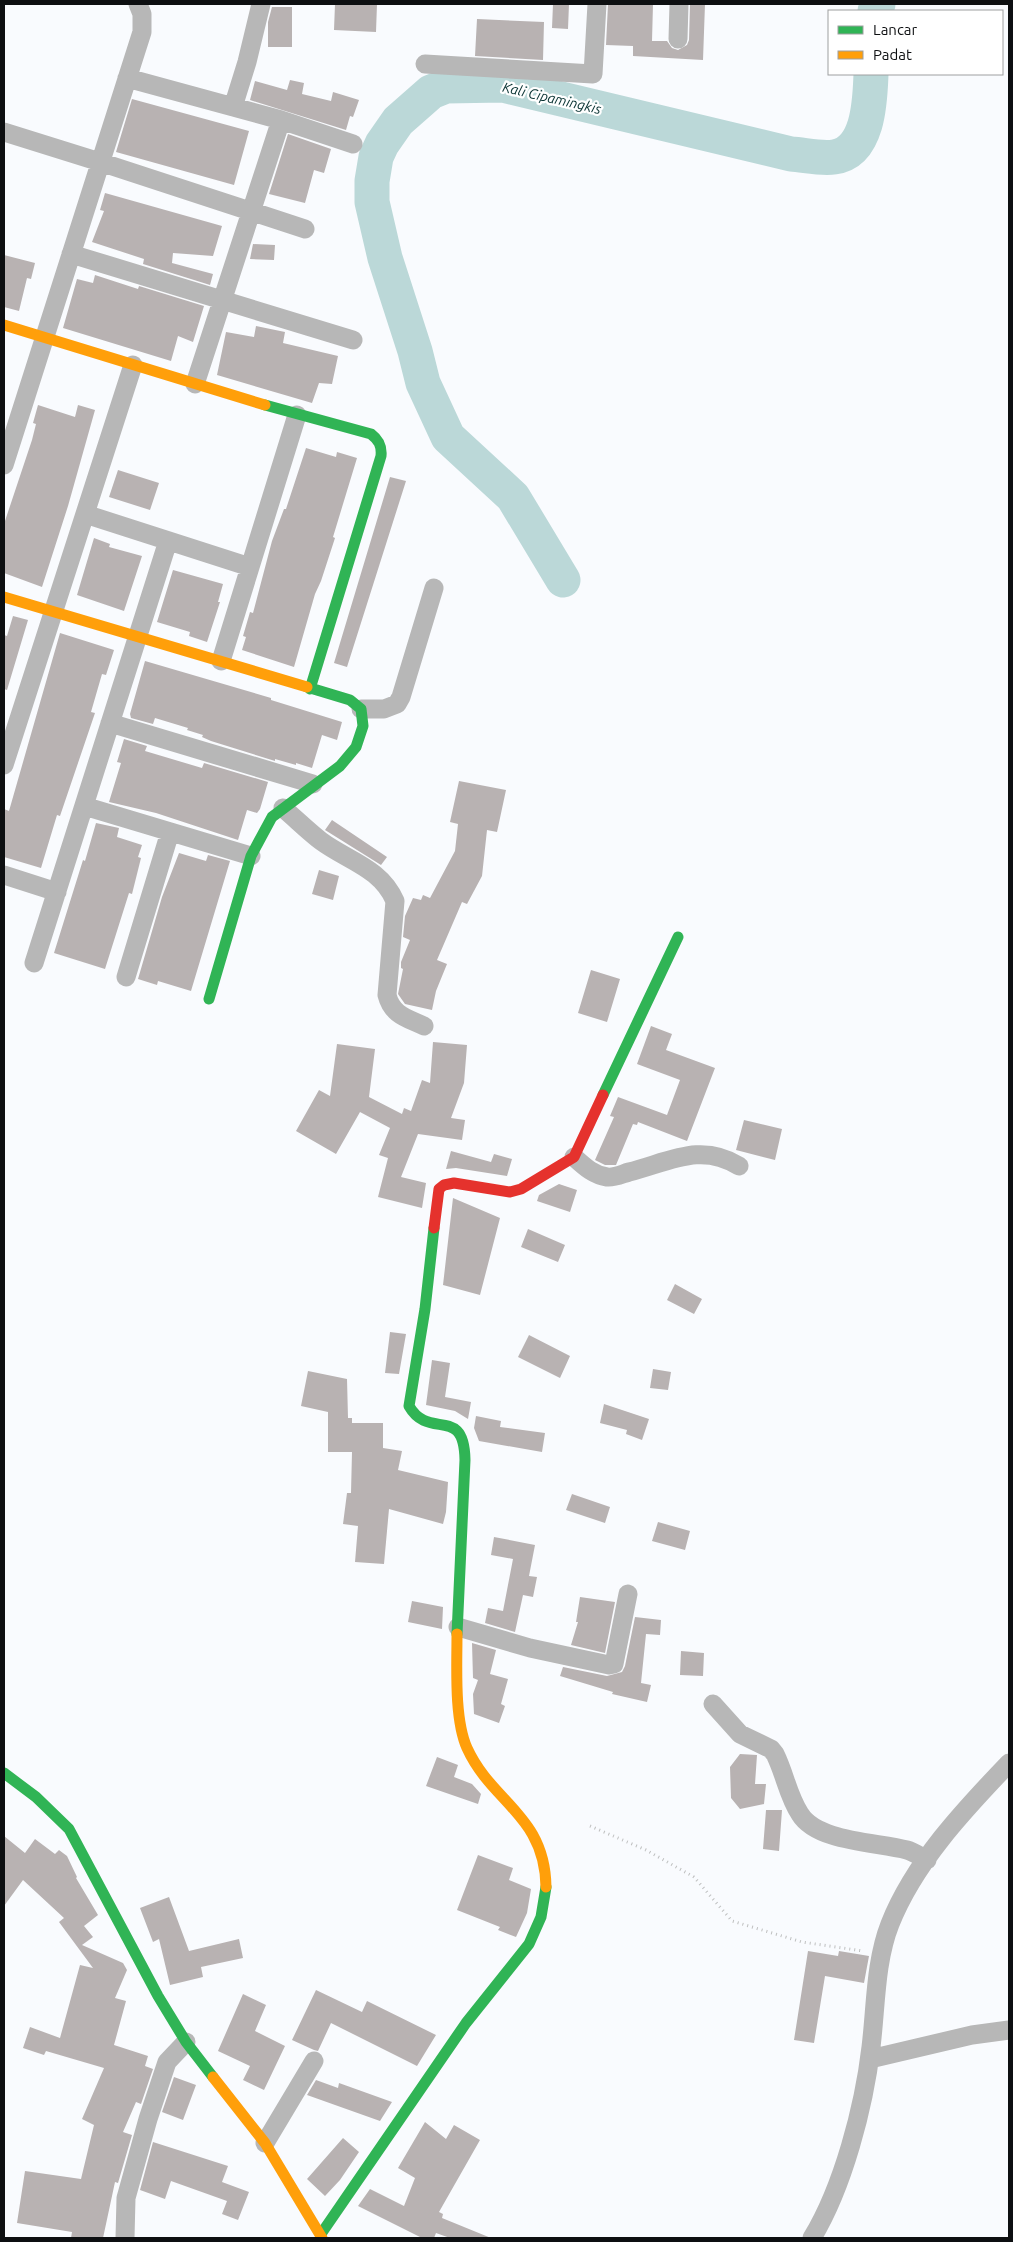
<svg xmlns="http://www.w3.org/2000/svg" width="1013" height="2242" font-family="Ubuntu,sans-serif">
<style>
.lines{fill:none;stroke-linecap:round;stroke-linejoin:round}
.river{stroke:#bbd8d8;stroke-width:35}
.building{fill:#b8b2b2}
.path{stroke:#bebfbf;stroke-width:3;stroke-dasharray:1 4;stroke-linecap:butt}
.street{stroke:#b7b7b7;stroke-width:19}
.fast{stroke:#30b455;stroke-width:11}
.slow{stroke:#ff9f0a;stroke-width:11}
.jam{stroke:#e5322d;stroke-width:11}
.labels{text-anchor:middle;stroke-width:4.5;stroke-linejoin:round;paint-order:stroke}
.water-label{font-size:14px;font-style:italic;fill:#073131;stroke:#fff}
</style>
<rect width="100%" height="100%" fill="#f9fbfe"/>
<g class="lines">
<path class="river" d="M875 11 878 4
M563 580 513 497 448 437 423 383 415 351 385 258 372 202V181L376 157 382 144 398 121 431 92 446 86 503 85 791 154C805 155 821 159 834 157 869 152 870 100 871 74"/>
</g>
<path class="building" d="M335 4H377L376 32 334 30Z
M553 4H569L568 29 552 28Z
M608 4H653L652 41H667L672 48 678 50 687 45 689 40 690 4H705L703 60 633 56V46L606 45Z
M272 7H292V47H268V22Z
M477 19 544 22 543 60 475 56Z
M290 80 304 83 302 94 331 101 333 92 359 100 353 117 350 116 346 130 250 100 255 81 287 90Z
M132 99 249 131 234 185 116 152Z
M288 134 331 149 324 173 314 170 305 203 269 194Z
M105 193 222 226 213 256 173 253 172 263 213 274 210 285 143 264 144 259 92 242 104 211 100 210Z
M253 244 275 245 274 260 250 259Z
M4 255 35 263 31 279 27 278 19 311 4 307Z
M95 275 138 289 139 286 204 306 193 342 178 336 171 361 63 328 77 279 93 283Z
M256 326 285 332 283 343 338 356 332 384 319 383 312 403 217 375 226 332 254 337Z
M38 405 75 417 78 405 95 410 68 506 42 587 4 573V524L32 440 36 424 33 423Z
M306 448 336 457 337 452 357 458 333 537 335 538 321 581 315 594 294 667 242 650 246 637 243 636 250 612 253 613 272 541 284 509H286Z
M118 470 159 483 150 510 109 497Z
M390 477 406 481 347 667 334 663Z
M94 538 110 544 109 547 142 556 124 611 77 595Z
M173 570 223 584 218 602H220L207 642 189 636 190 632 157 622Z
M13 616 28 620 7 690 4 689V635L7 636Z
M60 633 114 650 106 675 102 674 91 712 95 713 60 816 57 815 41 868 4 857V809L9 811Z
M145 661 271 698V700L342 722 337 740 322 735 312 768 296 763V765L275 759V761L211 741 202 737 203 735 187 730 188 728 155 718 153 724 131 718 130 714Z
M124 739 147 746 145 751 202 768 204 763 268 782 260 809 257 813 247 810 238 840 156 813 109 802 121 763 117 762Z
M459 781 506 790 497 832 487 830 482 876 467 904 462 902 437 960 447 964 436 991 432 1010 405 1004 398 994 403 969 401 968V962L410 940 403 937 405 916 413 898 421 900 423 895 430 898 455 851 458 824 450 822Z
M332 820 387 857 381 865 325 830Z
M96 823 119 828 117 837 142 845 138 857 141 858 132 894 129 893 105 969 54 953 83 860 85 861Z
M179 853 206 861 208 855 230 861 191 991 158 981 157 985 138 979 162 897Z
M319 870 339 876 333 900 312 894Z
M591 970 620 979 607 1022 578 1013Z
M651 1026 672 1034 666 1050 715 1068 687 1141 638 1122 637 1125 633 1124 616 1165H605L595 1160 614 1117 610 1116 618 1097 667 1115 680 1080 637 1064Z
M433 1042 467 1045 464 1083 451 1118 465 1120 462 1140 418 1134 401 1177 426 1183 422 1208 378 1197 388 1158 379 1155 390 1128 360 1112 336 1154 296 1131 319 1090 330 1096 337 1044 375 1049 369 1097 402 1114 404 1108 411 1111 422 1080 430 1083Z
M744 1120 782 1129 775 1160 736 1150Z
M451 1151 491 1162 494 1154 512 1159 507 1176 456 1168 446 1169Z
M559 1184 577 1190 570 1212 537 1201 539 1195Z
M453 1198 500 1218 480 1295 443 1285Z
M528 1229 565 1245 558 1262 521 1247Z
M675 1284 702 1299 694 1314 667 1300Z
M390 1332 406 1334 399 1374 385 1373Z
M529 1335 570 1356 560 1378 518 1357Z
M432 1360 450 1363 445 1397 471 1402 468 1419 455 1411 426 1405Z
M653 1369 671 1372 668 1390 650 1388Z
M308 1371 347 1379 348 1418H352V1423H383V1448L402 1451 398 1470 448 1482 446 1512 443 1524 389 1509 384 1564 355 1562 358 1526 343 1524 347 1493H351L352 1452H328V1412L301 1406Z
M604 1404 649 1419 642 1440 626 1434 627 1430 600 1423Z
M476 1416 501 1421 500 1427 545 1433 542 1452 479 1441 474 1428Z
M572 1494 610 1507 605 1523 566 1510Z
M658 1522 690 1531 685 1550 652 1541Z
M494 1537 535 1545 529 1576 537 1577 533 1597 523 1595 515 1632 485 1623 488 1608 503 1611 513 1559 491 1555Z
M580 1597 615 1602 605 1653 571 1645 578 1622H576Z
M412 1601 443 1607 442 1629 408 1622Z
M635 1617 661 1620 660 1635 646 1634 641 1683 651 1685 647 1702 612 1694 613 1692 560 1676 563 1667 607 1676 622 1672 625 1666Z
M472 1643 496 1650 490 1674 508 1679 501 1704 505 1706 499 1723 474 1714 473 1694 478 1680 473 1678Z
M681 1651 704 1653 703 1676 680 1675Z
M740 1754 757 1755 755 1784H766L764 1804 740 1809 731 1798 730 1767Z
M437 1757 458 1765 454 1777 472 1784 481 1794 478 1804 426 1786Z
M766 1810H782L779 1851 763 1849Z
M4 1836 25 1853 35 1839 55 1854 59 1850 67 1856 77 1877 76 1878 98 1915 84 1926 93 1937 82 1945 123 1963 127 1970 115 1998 126 2001 114 2045 148 2056 145 2066 153 2069 141 2104 136 2102 123 2132 132 2135 118 2183 115 2182 103 2238H71L72 2232 17 2223 25 2171 81 2179 94 2125 82 2119 104 2068 46 2051 44 2055 23 2048 30 2027 60 2038 80 1965 93 1968 59 1922 64 1918 23 1880 4 1906Z
M478 1855 513 1868 509 1880 531 1889 527 1913 516 1937 498 1930 500 1927 457 1910Z
M169 1897 189 1951 239 1939 243 1958 201 1967 203 1977 170 1985 159 1939 153 1942 140 1908Z
M808 1951 838 1956 839 1951 869 1956 864 1983 825 1976 814 2043 794 2040Z
M316 1990 362 2012 367 2001 436 2035 417 2066 331 2023 318 2051 314 2050 292 2040Z
M243 1994 266 2005 255 2031 285 2046 264 2090 243 2080 250 2066 218 2051Z
M174 2077 196 2085 183 2120 162 2112Z
M316 2080 338 2088 339 2083 392 2102 380 2121 307 2095Z
M425 2122 446 2139 454 2125 480 2140 439 2212 443 2214 442 2218 491 2238H450L436 2233 434 2238H422L358 2206 370 2189 404 2206 415 2178 398 2168Z
M343 2138 359 2152 340 2180 325 2196 307 2179Z
M153 2142 228 2166 222 2182 249 2192 238 2220 222 2214 227 2201 171 2181 165 2199 140 2190Z"/>
<g class="lines">
<path class="path" d="M590 1826 646 1850 694 1877 732 1921 802 1942 863 1951"/>
<path class="street" d="M678 39 679 4
M425 64 593 74 597 4
M127 78 281 120 353 144
M233 107 247 62 261 4
M4 132 100 162 305 229
M71 254 353 340
M195 384 281 120
M4 465 142 32V14L138 4
M85 514 250 567
M221 661 297 415
M361 709H384L397 704 401 697 434 588
M110 723 313 784
M4 765 133 365
M84 806 251 856
M283 808C296 819 308 831 321 841 348 861 381 868 395 901L387 995C392 1015 407 1018 424 1026
M4 875 57 892
M34 963 168 541
M126 977 170 832
M574 1157C584 1166 593 1175 607 1177 614 1178 622 1174 629 1172 669 1162 701 1142 739 1166
M458 1627 530 1648 609 1665 614 1664 628 1594
M713 1704 740 1734 771 1749 775 1754C785 1774 788 1796 800 1814 817 1842 877 1842 907 1850 914 1852 921 1857 927 1860
M870 2059 972 2035 1009 2030
M265 2143 314 2061
M125 2238 126 2198 148 2119 167 2062 186 2042
M812 2238C843 2187 864 2107 871 2047 876 2007 875 1962 890 1924 914 1863 964 1810 1009 1763"/>
<path class="fast" d="M265 405 371 434C379 440 382 446 381 456L310 689
M209 999 251 856 272 817 340 766 356 747 363 726 361 709 350 700 307 687
M603 1095 678 937
M434 1228 425 1309 409 1406C429 1441 464 1404 465 1460L457 1634
M4 1773 36 1797 69 1829 158 1996 186 2042 213 2077
M321 2234 466 2023 529 1944 541 1917 546 1887"/>
<path class="slow" d="M4 325 265 405
M4 597 307 687
M457 1634C457 1666 454 1719 467 1748 492 1803 545 1815 546 1887
M213 2077 265 2143 322 2238"/>
<path class="jam" d="M434 1228 439 1189 444 1185 454 1183 510 1192 521 1189 574 1157 603 1095"/>
</g>
<g class="labels">
<g class="water-label">
<text transform="translate(552 98) rotate(13)" y="5">Kali Cipamingkis</text>
</g>
</g>
<rect width="1013" height="2242" fill="none" stroke="#0d0f11" stroke-width="10"/>
<rect x="828" y="10" width="175" height="65" fill="#ffffff" stroke="#9e9fa0"/>
<rect x="838" y="26" width="25" height="8" fill="#30b455" stroke="#9e9fa0"/>
<text x="873" y="35" font-size="15" fill="#0d0f11">Lancar</text>
<rect x="838" y="51" width="25" height="8" fill="#ff9f0a" stroke="#9e9fa0"/>
<text x="873" y="60" font-size="15" fill="#0d0f11">Padat</text>
</svg>
